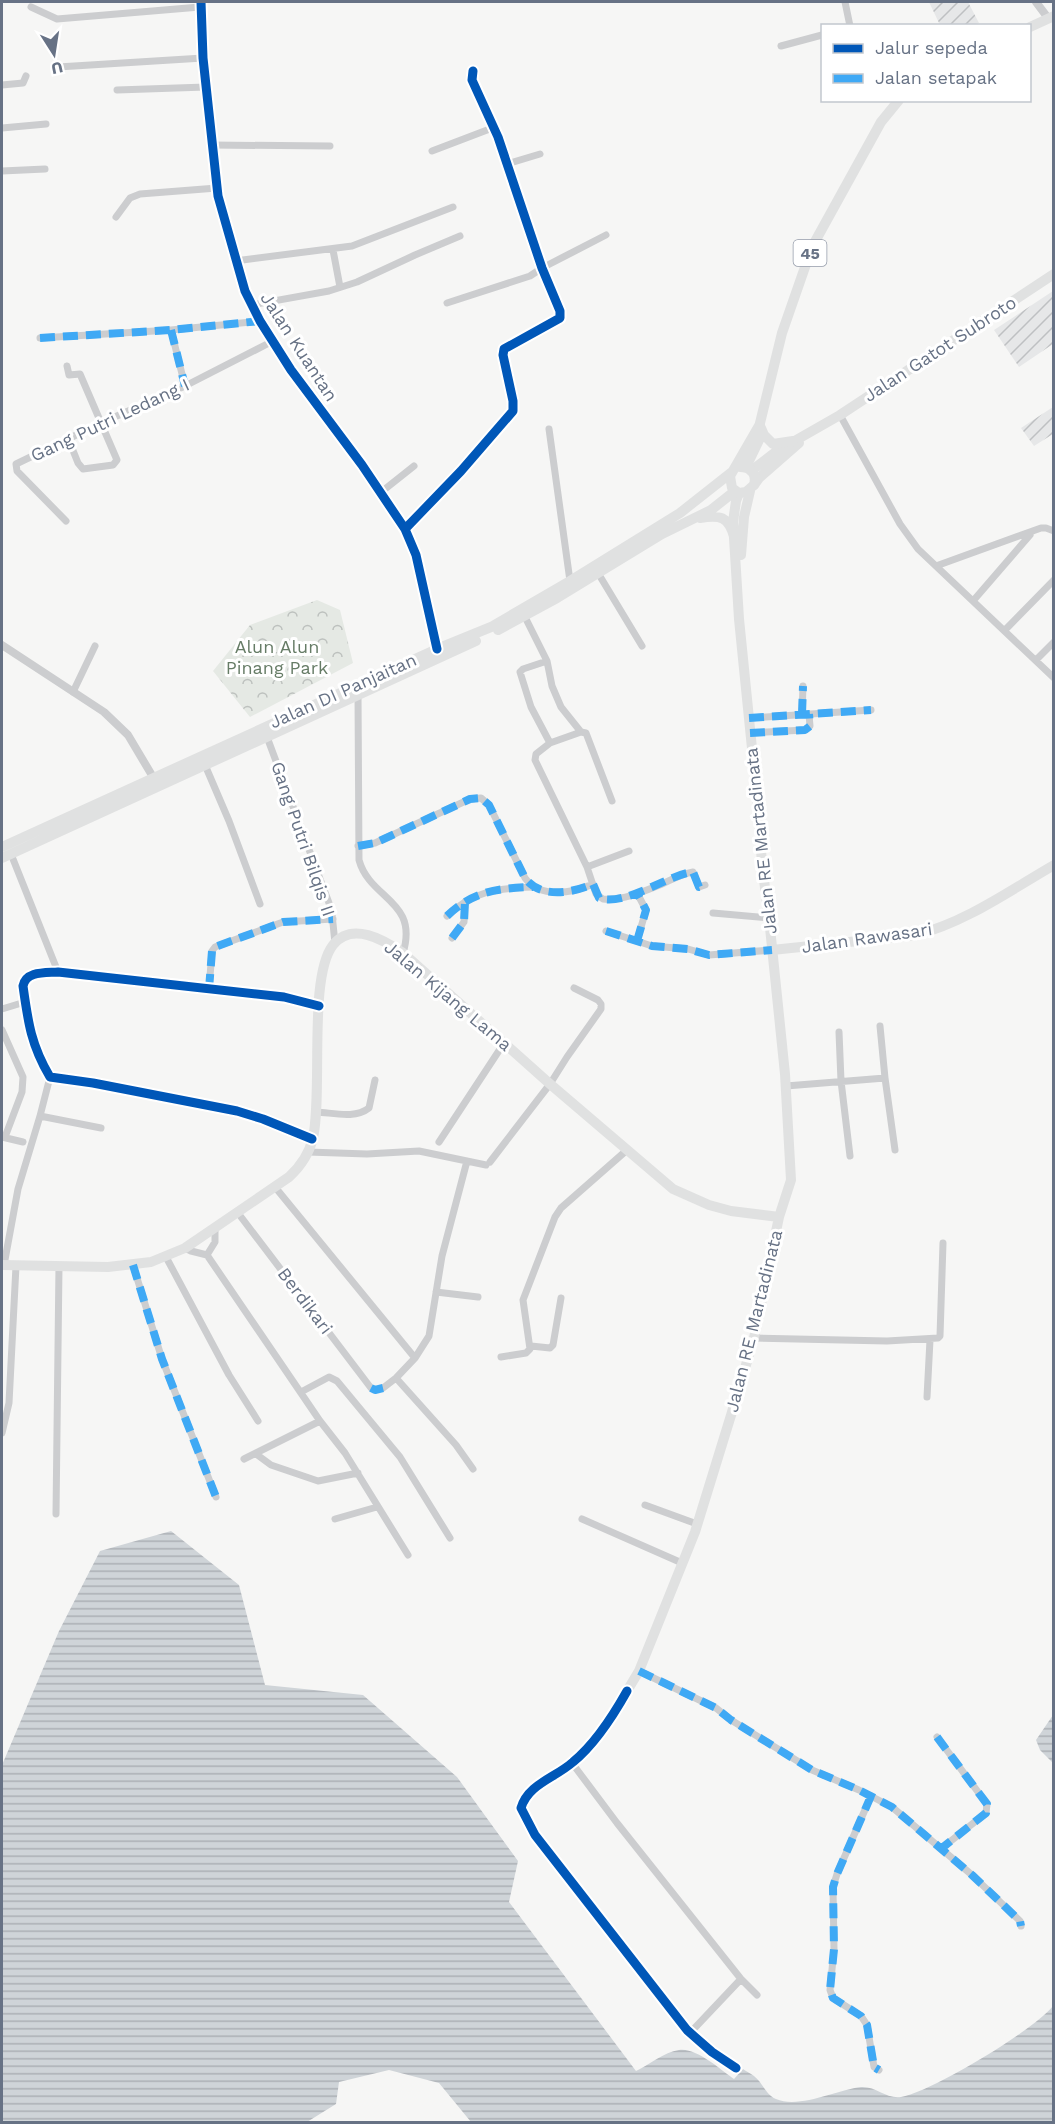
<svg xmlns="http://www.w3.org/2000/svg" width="1055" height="2124" font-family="'Work Sans',sans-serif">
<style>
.industrial{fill:url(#industrial-furrows)}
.park{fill:url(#park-crowns)}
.water{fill:url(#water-rules)}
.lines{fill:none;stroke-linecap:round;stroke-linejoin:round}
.minor{stroke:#cccdcf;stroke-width:7}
.tertiary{stroke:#cccdcf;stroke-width:8}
.primary{stroke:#e0e1e1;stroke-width:10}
.trunk{stroke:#e0e1e1;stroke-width:10}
.quiet{stroke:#3fa9f5;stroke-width:8;stroke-dasharray:15 8;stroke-linecap:butt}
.cycleway-casing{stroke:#fff;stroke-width:13}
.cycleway{stroke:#0057b8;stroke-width:9}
.labels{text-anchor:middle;stroke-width:6;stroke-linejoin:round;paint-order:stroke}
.shield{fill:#fff;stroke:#959caa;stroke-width:1.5}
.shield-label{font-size:16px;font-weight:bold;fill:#677285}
.street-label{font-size:18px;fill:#677285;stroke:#fff}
.park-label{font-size:18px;fill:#667c66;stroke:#fff}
</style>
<defs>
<pattern id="industrial-furrows" width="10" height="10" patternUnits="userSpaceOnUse" patternTransform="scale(1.5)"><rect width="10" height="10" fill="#e6e7e8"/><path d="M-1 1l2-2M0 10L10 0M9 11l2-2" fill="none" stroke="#bec0c2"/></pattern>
<pattern id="park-crowns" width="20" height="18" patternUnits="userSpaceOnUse" patternTransform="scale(1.5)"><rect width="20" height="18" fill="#e5e9e4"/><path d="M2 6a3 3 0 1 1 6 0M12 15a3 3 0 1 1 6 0" fill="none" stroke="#bdc1be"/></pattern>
<pattern id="water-rules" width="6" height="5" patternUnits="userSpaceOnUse" patternTransform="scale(1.5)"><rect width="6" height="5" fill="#cfd4d8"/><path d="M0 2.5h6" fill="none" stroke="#acb0b5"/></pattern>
</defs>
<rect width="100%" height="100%" fill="#f6f6f5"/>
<path class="industrial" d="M929 2H968L979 23 973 25H940Z
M1053 291V344L1019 367 994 330Z
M1053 407V434L1034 446 1021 428Z"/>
<path class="park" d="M317 600 340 610 353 663 250 717 213 671 250 625Z"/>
<path class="water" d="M171 1531 239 1585 265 1685 363 1695 457 1777 518 1861 509 1902 636 2071C649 2065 664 2052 679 2050 696 2047 721 2070 734 2079L743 2069C746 2071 751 2074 754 2076 763 2083 766 2095 776 2099 799 2109 837 2090 861 2087 876 2086 886 2099 901 2097 931 2092 1034 2030 1053 2006V2122H471L439 2083 389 2070 339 2082 336 2104 307 2122H2V1765L59 1631 100 1551Z
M1053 1715V1763L1040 1750 1036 1740Z"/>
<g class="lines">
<path class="minor" d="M845 2 850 26
M31 7 57 19 200 7
M781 46 822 35
M58 67 203 58
M2 85 23 83 26 76
M117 90 206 87
M2 128 46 124
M211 145 330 146
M432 151 495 127
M507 164 540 154
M2 171 45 169
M116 217 130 198 140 194 217 188
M333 250 340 287
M235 261 352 246 453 207
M447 303 530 276 542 268 606 235
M251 305 329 291 357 282 415 255 460 236
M171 330 185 386
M40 338 171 330 260 321
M67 366 69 375 80 374 117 460 113 465 83 469 78 463 68 438
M840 415 900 524 918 549 1054 678
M549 429 570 581
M380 493 414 466
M66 521 17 471 16 464 101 423 185 386 273 341
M405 529 461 471 513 411V401L503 355 504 349 560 318V311L542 268 498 137 472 80 473 71
M936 566 1041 528H1046L1054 531
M598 573 642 646
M973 601 1030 535
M525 617 547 661 552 686 561 707 581 732
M1005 630 1054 580
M1036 660 1054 642
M547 661 523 669 520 672 531 707 550 743 536 754 535 760 587 867 596 894 603 899C622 901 645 891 662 884 673 879 681 874 693 872L699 887 705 885
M73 692 95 646
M358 694 359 860C370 900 419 900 403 953
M802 714 803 686
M749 718 871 710
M750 733 805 730 810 726 809 714
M267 737 329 903 332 914 335 943
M550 743 581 732 586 733 612 801
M205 765 229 821 260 904
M358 846 375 843 470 799 481 798 489 805 525 878C540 899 573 893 593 884
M11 854 58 972
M587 867 629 851
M713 913 769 918
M447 916C473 891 498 888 533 887
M606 931 652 946 688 949 709 955 772 950
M452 938 464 922 465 902
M637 941 646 910 637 893
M209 989 212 951 215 947 283 922 333 919
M2 1009 25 1002
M880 1026 885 1078
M2 1030 23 1077 22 1092 5 1137
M839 1032 841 1081 850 1156
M50 1077 40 1116 101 1128
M786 1086 885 1078 895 1150
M317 1112C334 1113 355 1119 369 1108L375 1080
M2 1137 23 1142
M312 1139 263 1119 237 1111 93 1083 50 1077C31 1045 28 1022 23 986 26 971 45 973 58 972L284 997 319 1006
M439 1142 504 1043
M308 1152 367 1154 419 1151 486 1165
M490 1162 550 1084 567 1057 601 1009V1004L598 1000 574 988
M275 1187 415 1358
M238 1213 371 1388
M185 1248 191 1251 207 1255 215 1242V1227
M207 1255 320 1421 345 1453 408 1555
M166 1257 229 1375 258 1421
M4 1265 18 1189 40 1116
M133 1265 162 1359 216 1497
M436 1292 478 1297
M754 1338 887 1341 938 1338 940 1336 943 1243
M531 1346 550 1348 553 1345 561 1298
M501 1357 526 1353 530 1349 523 1300 555 1217 561 1208 627 1150
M396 1378 456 1445 473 1469
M383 1388 396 1378 415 1358 429 1336 442 1256 467 1161
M301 1392 329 1377 337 1381 400 1457 450 1538
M927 1397 930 1340
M2 1433 9 1403 16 1266
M256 1454 271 1465 318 1481 358 1473
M244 1459 320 1421
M645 1505 697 1524
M56 1514 59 1266
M335 1519 377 1507
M582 1519 682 1563
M639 1671 716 1708 731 1720 812 1770 859 1790 892 1807 972 1875 1020 1921 1021 1926
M937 1737 987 1804 986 1813 942 1848
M572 1763 617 1823 741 1979 757 1995
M871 1796 837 1874 833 1887 834 1949 830 1990 833 1998 861 2016 867 2025 874 2067 879 2070
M652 1982 690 2033 712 2052 736 2068
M690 2033 741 1979"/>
<path class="tertiary" d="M201 2 203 58 218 196 245 291 260 321 291 370 362 465 405 529 416 555 437 649
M1036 2 1048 18
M2 645 104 712 128 735 153 777
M627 1691C613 1716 595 1744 573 1762 555 1778 528 1784 521 1808L535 1835 652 1982"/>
<path class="primary" d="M751 471 777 451 840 415 1054 274
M754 485 759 478 799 443
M741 555 744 517 750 491
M772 950 916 935C966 922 1009 891 1054 865
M2 1265 108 1267 151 1262 185 1248 289 1177C301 1166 309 1154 313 1138 323 1091 308 977 333 945 352 921 384 940 403 953L550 1084 673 1189 709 1205 731 1211 779 1217
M627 1691 639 1671 695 1532 732 1412 754 1338 779 1217 791 1180 785 1074 769 918 762 865 759 818 739 619 733 522 736 501 739 493"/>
<path class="trunk" d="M1030 27 1054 16
M761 428 764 435 773 444 793 441
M740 467C751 467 757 474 754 485L746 492 739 493 732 488 730 476 760 424
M746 467 760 438V423L782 333 812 247 881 122 899 100
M700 518C720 515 728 516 734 536
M498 630 557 598 662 534 711 510 735 491
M2 847 437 649 491 627 570 581 680 513 732 472
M2 858 476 641"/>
<path class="quiet" d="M171 330 185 386
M40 338 171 330 260 321
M802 714 803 686
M749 718 871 710
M750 733 805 730 810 726 809 714
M358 846 375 843 470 799 481 798 489 805 525 878C540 899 573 893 593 884L599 898C625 907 667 875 693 872L699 887 705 885
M447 916C473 891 498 888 533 887
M606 931 652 946 688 949 709 955 772 950
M452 938 464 922 465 902
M637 941 646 910 637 893
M209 989 212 951 215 947 283 922 333 919
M133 1265 162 1359 216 1497
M371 1388 375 1390 383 1388
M639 1671 716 1708 731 1720 812 1770 859 1790 892 1807 972 1875 1020 1921 1021 1926
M937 1737 987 1804 986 1813 942 1848
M871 1796 837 1874 833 1887 834 1949 830 1990 833 1998 861 2016 867 2025 874 2067 879 2070"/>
<g class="cycleway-casing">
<path id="cycleway" d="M201 2 203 58 218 196 245 291 260 321 291 370 362 465 405 529 416 555 437 649
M405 529 461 471 513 411V401L503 355 504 349 560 318V311L542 268 498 137 472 80 473 71
M312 1139 263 1119 237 1111 93 1083 50 1077C31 1045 28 1022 23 986 26 971 45 973 58 972L284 997 319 1006
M627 1691C613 1716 595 1744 573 1762 555 1778 528 1784 521 1808L535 1835 687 2030 712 2052 736 2068"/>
</g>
<use href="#cycleway" class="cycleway"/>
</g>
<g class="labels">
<rect class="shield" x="793.5" y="240" width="33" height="26" rx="4.5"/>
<g class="shield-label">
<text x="810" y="259">45</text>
</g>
<g class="street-label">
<text transform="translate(299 347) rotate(57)" y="6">Jalan Kuantan</text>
<text transform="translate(940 349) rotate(-33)" y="6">Jalan Gatot Subroto</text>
<text transform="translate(110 420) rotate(-25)" y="6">Gang Putri Ledang I</text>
<text transform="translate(343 691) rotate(-24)" y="6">Jalan DI Panjaitan</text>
<text transform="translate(303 839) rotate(71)" y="6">Gang Putri Bilqis II</text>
<text transform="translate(761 841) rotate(-96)" y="6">Jalan RE Martadinata</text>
<text transform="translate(867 938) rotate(-8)" y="6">Jalan Rawasari</text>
<text transform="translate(448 996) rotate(40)" y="6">Jalan Kijang Lama</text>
<text transform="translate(305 1301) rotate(53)" y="6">Berdikari</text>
<text transform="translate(754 1321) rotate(-76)" y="6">Jalan RE Martadinata</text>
</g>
<g class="park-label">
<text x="277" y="653">Alun Alun<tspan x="277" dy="21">Pinang Park</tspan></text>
</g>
</g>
<rect width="1055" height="2124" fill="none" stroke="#677285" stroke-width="6"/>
<rect x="821" y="24" width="210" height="78" fill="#ffffff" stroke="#c2c7ce" stroke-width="1.5"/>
<rect x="833" y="44" width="30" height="9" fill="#0057b8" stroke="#c2c7ce" stroke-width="1.5"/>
<text x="875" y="54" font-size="18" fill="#677285">Jalur sepeda</text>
<rect x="833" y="74" width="30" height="9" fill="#3fa9f5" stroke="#c2c7ce" stroke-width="1.5"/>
<text x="875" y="84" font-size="18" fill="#677285">Jalan setapak</text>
<g transform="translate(54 54) rotate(168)" stroke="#ffffff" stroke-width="4.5" paint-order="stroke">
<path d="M0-4.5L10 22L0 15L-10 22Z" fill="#677285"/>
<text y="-9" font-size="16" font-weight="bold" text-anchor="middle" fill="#677285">U</text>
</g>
</svg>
